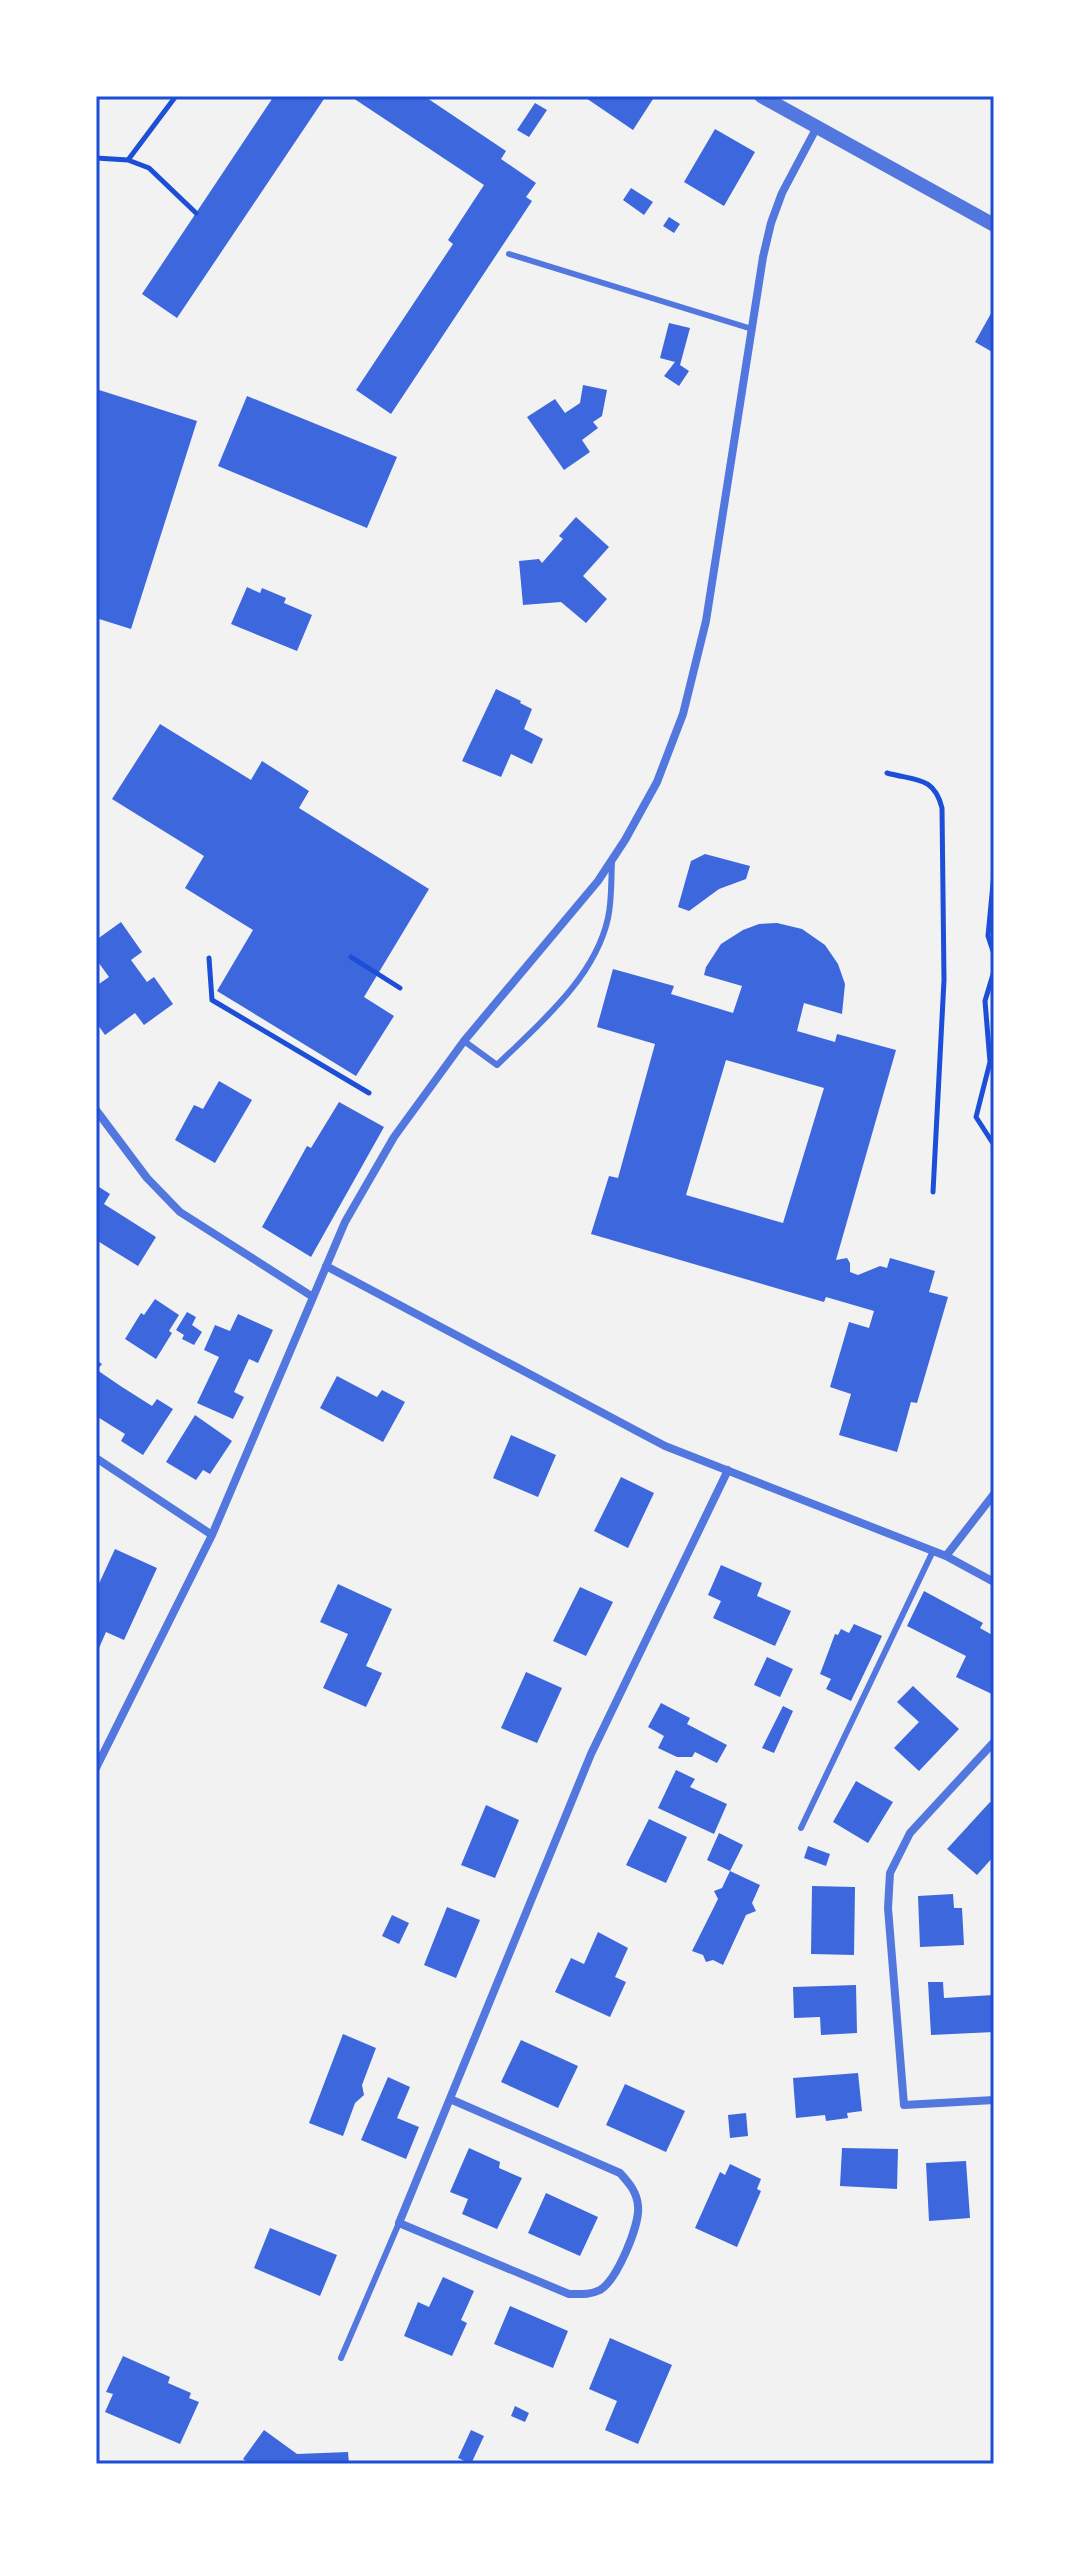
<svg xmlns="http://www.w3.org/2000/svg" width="1090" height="2560" viewBox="0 0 1090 2560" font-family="'Source Serif 4',serif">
<rect width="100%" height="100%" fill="#f2f2f2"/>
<path fill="#3d67dc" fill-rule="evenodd" d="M274,96H326L177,318L142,294Z
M350,96H424L506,151L501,159L536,183L526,197L532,201L391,414L356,390L453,244L448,240L484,185Z
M583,96H655L633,130Z
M535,103L547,110L529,137L517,130Z
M715,129L755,152L724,206L684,182Z
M631,188L653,202L644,215L623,200Z
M669,217L680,224L674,233L663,226Z
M994,308V353L975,342Z
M669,323L690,328L680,365L689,371L679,386L664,376L675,362L660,358Z
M583,385L607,390L602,416L593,422L598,428L582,440L590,452L564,470L527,417L555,399L565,413L580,403Z
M96,389L197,421L131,629L96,618Z
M247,396L397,457L367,528L218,466Z
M576,517L609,547L583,576L607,599L586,623L561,602L523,605L519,561L539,559L542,563L563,539L559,536Z
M247,587L260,593L262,588L286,598L284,603L312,615L297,651L231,624Z
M496,689L521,701L520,703L532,709L524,729L543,739L532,764L511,754L501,777L462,761Z
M160,724L251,780L262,761L309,791L299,808L429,889L364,997L394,1016L356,1076L217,991L253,930L185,888L204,856L112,799Z
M705,854L750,866L746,879L719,889L689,911L678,907L691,861Z
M121,922L142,952L131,960L147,982L154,977L173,1004L144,1025L135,1013L105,1035L96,1022V986L109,977L96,959V940Z
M777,923L802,929L825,945L838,964L845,984L842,1014L804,1003L797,1031L835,1042L837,1034L896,1050L836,1260L847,1258L850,1263V1272L858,1275L880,1266L887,1268L890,1258L935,1271L929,1292L948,1297L917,1403L911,1402L897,1452L839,1435L851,1394L830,1387L849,1322L869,1328L874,1311L826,1297L824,1302L591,1234L609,1176L618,1178L655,1044L597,1027L613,969L674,986L671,994L733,1013L742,986L704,975L706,967L721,944L743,930L759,924ZM726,1060L824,1088L783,1223L686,1195Z
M219,1081L252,1100L215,1163L175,1140L194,1105L203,1109Z
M339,1102L384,1127L311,1257L262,1227L307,1146L311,1148Z
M96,1185L110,1194L104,1204L156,1237L138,1266L96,1240Z
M155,1299L179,1315L169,1331L172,1333L156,1359L125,1339L141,1313L144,1315Z
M187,1312L196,1317L192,1325L202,1332L194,1345L182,1339L184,1335L176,1330Z
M238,1314L273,1330L258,1363L249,1359L234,1392L244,1397L233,1419L197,1403L219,1357L204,1350L215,1325L230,1331Z
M96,1360L102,1364L97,1370L122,1387L152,1406L157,1399L173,1409L143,1455L121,1441L125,1434L96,1416Z
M337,1376L377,1397L382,1390L405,1402L383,1442L320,1408Z
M195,1415L232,1441L210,1474L203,1470L196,1480L166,1462Z
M511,1435L556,1455L538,1497L493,1478Z
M621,1477L654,1493L628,1548L594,1531Z
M115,1549L157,1568L124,1640L106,1632L96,1655V1590Z
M721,1565L762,1583L757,1596L791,1611L775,1646L713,1618L721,1601L708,1595Z
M338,1584L392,1609L366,1666L382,1673L366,1707L323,1688L348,1634L320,1622Z
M580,1587L613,1602L586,1656L553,1641Z
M924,1591L983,1623L980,1628L994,1636V1695L956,1677L966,1656L907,1626Z
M854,1624L882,1636L851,1701L826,1689L831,1679L820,1674L835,1634L838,1635L841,1629L849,1633Z
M767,1657L793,1669L780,1697L754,1685Z
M526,1672L562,1688L537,1743L501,1728Z
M913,1686L959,1729L919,1771L894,1748L919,1722L897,1702Z
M661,1703L690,1718L687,1724L727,1745L717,1763L695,1752L692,1757H677L658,1748L664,1736L648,1727Z
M783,1706L793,1711L774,1753L762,1748Z
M676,1770L695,1779L690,1787L727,1804L714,1834L658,1808Z
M856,1781L893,1802L868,1843L833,1822Z
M990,1802L994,1806V1856L977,1875L947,1849Z
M486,1805L519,1820L495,1878L461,1865Z
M649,1819L687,1837L666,1883L626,1865Z
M719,1833L743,1845L730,1871L760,1885L752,1903L756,1911L746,1915L723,1965L713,1960L706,1962L703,1955L692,1951L718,1899L714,1891L722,1888L730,1871L707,1860Z
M808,1846L830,1854L826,1866L804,1858Z
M812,1886L855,1887L854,1955L811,1954Z
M953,1894L954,1908H962L964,1945L920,1947L918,1896Z
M447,1907L480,1920L456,1978L424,1965Z
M392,1915L409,1923L399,1944L382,1936Z
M598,1932L628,1948L615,1977L626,1982L610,2017L555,1992L571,1958L584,1964Z
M928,1982H943L944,1998L994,1995V2032L931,2035Z
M856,1985L857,2033L821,2035L820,2017L794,2018L793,1987Z
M343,2034L376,2048L362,2085L364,2095L355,2103L343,2136L309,2123Z
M521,2040L578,2066L558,2108L501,2082Z
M858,2073L862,2111L847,2113L848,2118L826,2121L825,2115L796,2118L793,2078Z
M388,2077L410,2087L397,2118L419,2127L406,2159L361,2140Z
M625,2084L685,2111L666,2152L606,2125Z
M746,2113L748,2136L730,2138L728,2115Z
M469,2148L500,2162L499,2168L522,2178L497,2229L462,2214L468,2199L450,2192Z
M842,2148L898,2149L897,2189L840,2186Z
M966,2161L970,2218L929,2221L926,2163Z
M730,2164L761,2179L757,2189L761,2191L737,2247L695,2228L720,2172L725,2175Z
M546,2193L598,2217L580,2256L528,2233Z
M270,2228L337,2255L320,2296L254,2268Z
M443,2277L474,2291L461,2320L467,2323L452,2356L404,2336L418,2302L429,2307Z
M510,2306L568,2331L553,2368L494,2344Z
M610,2338L672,2365L638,2444L605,2430L617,2401L589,2389Z
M123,2356L170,2377L168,2383L191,2393L189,2398L199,2402L180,2444L105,2412L113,2394L106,2392Z
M515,2406L529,2413L525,2422L511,2416Z
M264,2430L297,2454L348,2452L349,2464H250L243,2459Z
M471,2430L484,2436L471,2464L458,2458Z"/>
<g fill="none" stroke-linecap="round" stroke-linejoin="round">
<path stroke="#1d4ed8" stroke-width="5" d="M176,96L128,160L149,168L196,213
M96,158L128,160
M887,773C916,781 934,776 942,808L944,980L933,1192
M994,873L988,936L994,954
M351,957L400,988
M209,958L212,1000L369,1093
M994,971L985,1001L990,1062L976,1117L994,1145"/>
<path stroke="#5277de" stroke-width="6" d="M509,254L752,329
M464,1041L497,1065C539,1024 595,978 608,918C612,900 611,880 612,862
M801,1828L933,1551
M341,2358L399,2223"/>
<path stroke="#5277de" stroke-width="8" d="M96,1110L147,1178L180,1212L313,1297
M326,1266L665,1446L946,1556L994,1582
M96,1458L212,1535
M946,1556L994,1494
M994,1742L910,1833L890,1873L888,1908L904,2105L994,2100
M96,1768L212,1535L345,1222L394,1137L464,1041L598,881L625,840L657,782L683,714L706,621L763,257L771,223L782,193L817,127
M450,2099L620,2173C629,2183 637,2192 638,2206C640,2225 617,2280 600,2290C590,2295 580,2294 569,2294L399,2223L591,1754L728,1470"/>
<path stroke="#5277de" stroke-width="14" d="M761,96L994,225"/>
</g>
<rect width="1090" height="2560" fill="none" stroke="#ffffff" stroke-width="196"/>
<rect x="98" y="98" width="894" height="2364" fill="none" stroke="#1d4ed8" stroke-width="3"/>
</svg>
